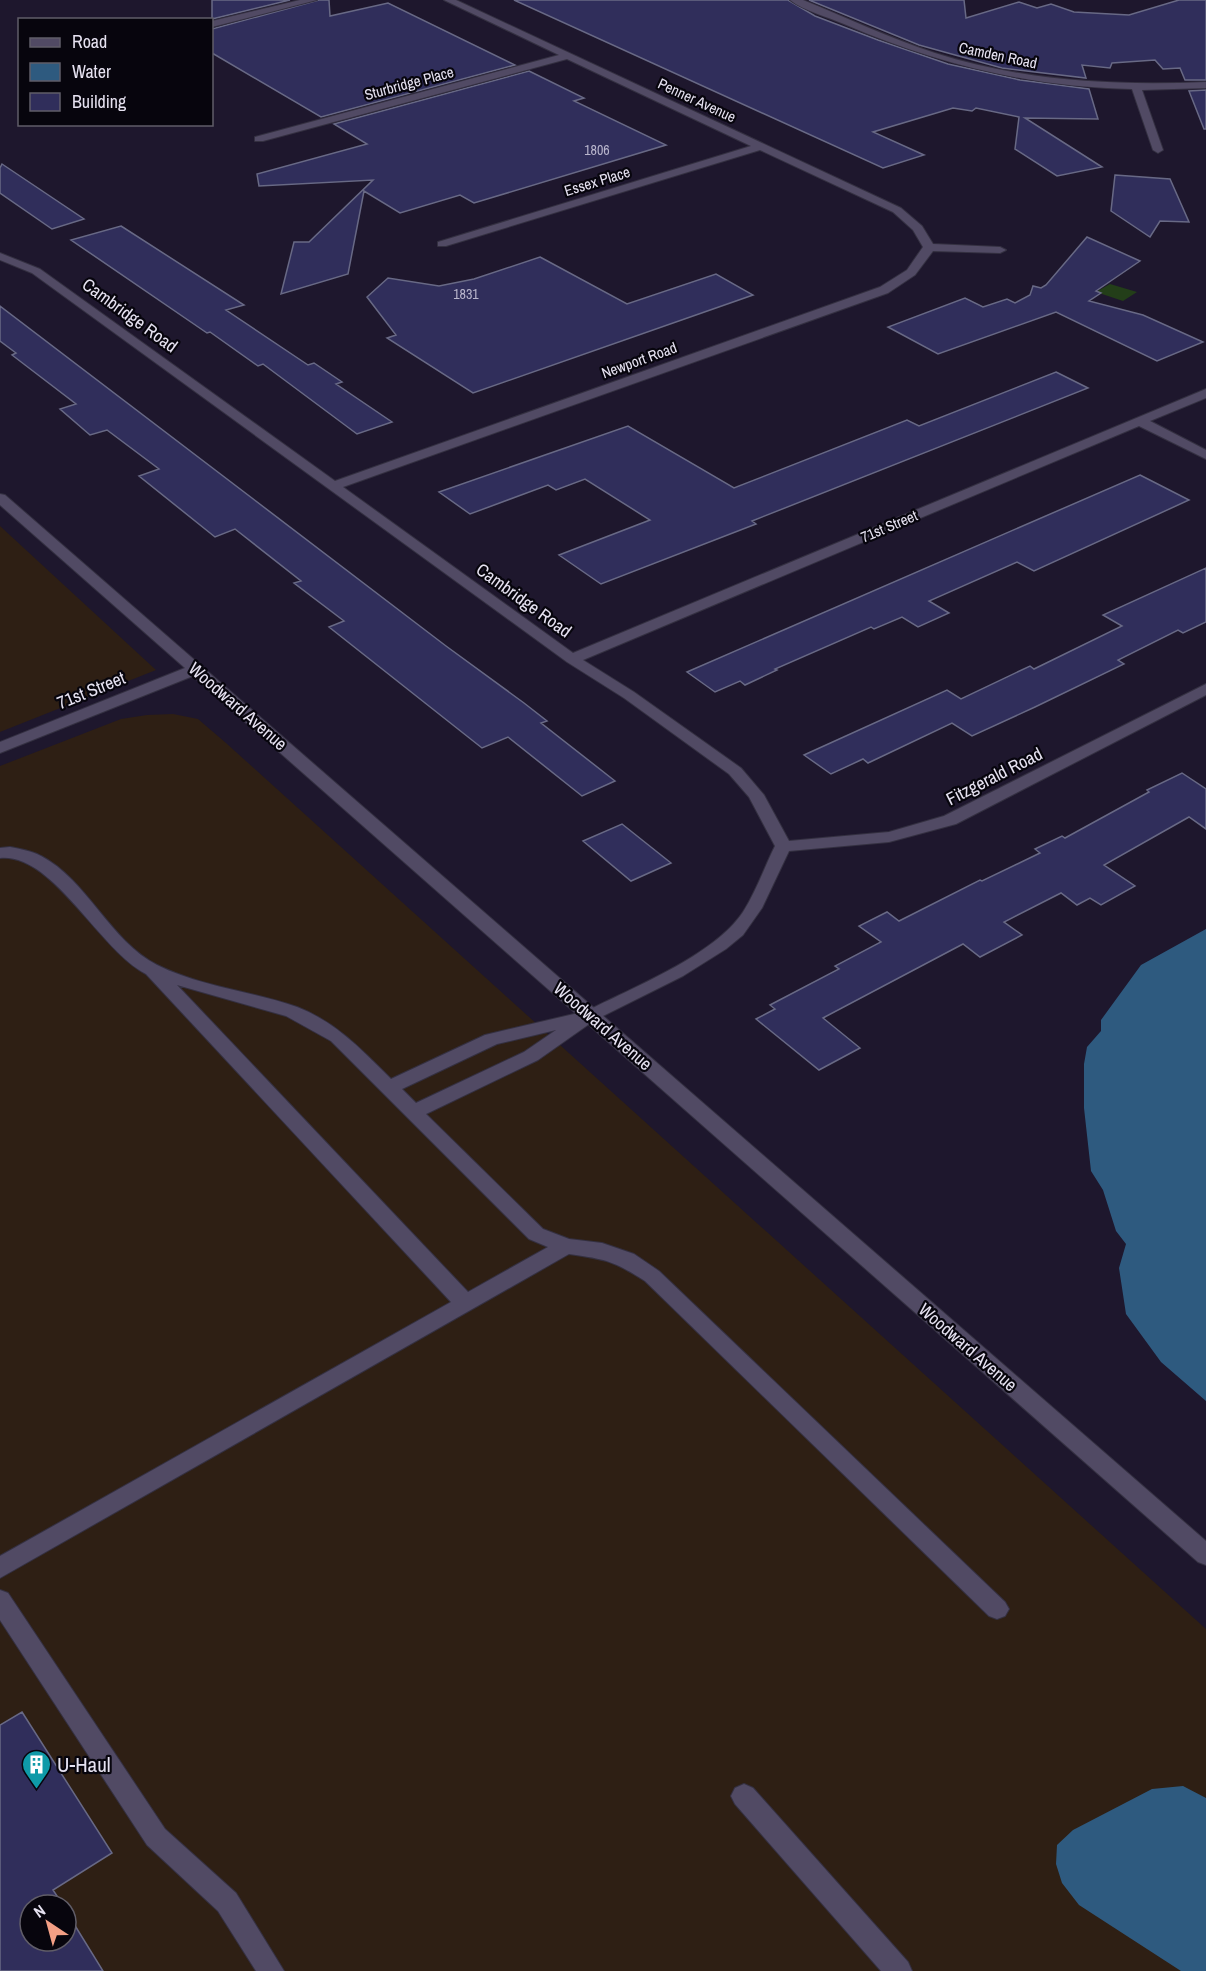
<svg xmlns="http://www.w3.org/2000/svg" width="1206" height="1971" viewBox="0 0 1206 1971" font-family="'Archivo Narrow',sans-serif">
<rect width="100%" height="100%" fill="#1e172d"/>
<path fill="#2e1f14" fill-rule="evenodd" d="M0,526L156,670L0,732Z
M173,714L198,719L226,743L1206,1629V1971H0V766L121,719L147,715ZM30,1905H66V1941H30Z"/>
<path fill="#233e19" d="M1110,284L1137,292L1123,301L1096,292Z"/>
<path fill="#2e5a7f" d="M1206,929V1401L1161,1362L1126,1314L1119,1268L1126,1244L1116,1231L1103,1190L1091,1171L1084,1108V1064L1087,1047L1101,1031V1020L1141,965Z
M1183,1786L1206,1798V1971H1181L1079,1905L1062,1883L1056,1864L1057,1845L1073,1830L1152,1789Z"/>
<path fill="#302e5b" stroke="#686985" stroke-width="1.5" d="M212,0H290L212,19Z
M319,0H329L330,16L388,3L515,65L321,117L212,53V29Z
M514,0H788L815,16L878,40L948,64L1020,80L1089,89L1098,119L1025,118L1102,167L1057,176L1015,149L1019,117L976,108L972,111L953,108L873,132L924,155L883,168Z
M809,0H964L966,18L1019,2L1037,8L1051,4L1074,12L1129,15L1179,0H1206V80H1185L1180,68L1163,69L1155,60L1112,63L1110,68L1082,65L1086,78L1002,68L919,45Z
M529,71L584,98L574,101L666,145L474,203L460,195L400,213L364,191L348,274L281,294L294,242H309L373,180L259,186L257,174L367,144L334,124Z
M1206,90V129H1204L1189,91Z
M2,164L84,219L52,229L0,193V168Z
M1115,175L1170,179L1189,222L1160,221L1150,237L1111,211Z
M121,226L244,305L226,310L308,365L314,363L342,382L336,384L392,422L357,434L263,364L258,366L210,332L207,333L71,240Z
M1087,237L1140,261L1096,291L1101,293L1089,301L1143,315L1203,342L1157,361L1056,312L938,354L888,327L965,298L983,307L1007,299L1015,303L1030,295L1033,286L1041,288L1046,285Z
M540,257L627,304L716,274L753,295L473,393L387,338L396,335L367,297L388,278L439,286L474,279Z
M0,306L446,646L524,703L547,721L541,723L615,781L582,796L508,737L482,748L329,627L344,621L294,583L301,581L235,529L215,537L139,476L159,469L107,430L90,435L60,409L76,404L12,355L16,353L0,341Z
M1056,372L1088,388L752,521L756,524L601,584L559,555L650,520L585,479L556,490L548,485L470,514L439,492L628,426L734,488L907,420L919,426Z
M1140,475L1189,500L1034,571L1017,562L929,601L949,613L918,627L902,617L874,629L871,627L775,669L777,670L745,685L740,681L715,692L687,672Z
M1206,568V622L1183,633L1178,630L1118,660L1124,664L1035,707L972,736L952,723L868,763L863,759L831,774L804,755L947,690L961,699L1030,666L1034,669L1122,626L1103,615Z
M1182,773L1206,789V829L1189,817L1104,865L1135,886L1101,905L1090,898L1077,905L1061,893L1004,922L1022,935L980,957L963,944L823,1018L860,1048L819,1070L756,1019L775,1009L770,1005L839,969L835,966L881,942L859,926L887,912L899,921L980,880L982,881L1040,853L1035,849L1062,836L1065,838L1149,792L1147,790Z
M622,824L671,863L631,881L583,841Z
M22,1712L112,1853L53,1890L63,1905H30V1941H66V1911L103,1971H0V1725Z"/>
<g fill="none" stroke-linecap="round" stroke-linejoin="round">
<defs>
<path id="lane" d="M10,847C20,849 32,851 41,856C87,880 110,941 157,965C201,987 252,991 297,1007C336,1022 363,1051 391,1079L485,1035L591,1010L597,1012L600,1016L597,1020L592,1022L538,1060L426,1114L543,1229L569,1239L602,1243L634,1254L659,1271L1005,1602L1009,1609L1005,1616L997,1619L989,1616L645,1281C614,1261 605,1259 569,1254L0,1578V1556L451,1302L146,974C99,950 53,853 0,858V848ZM177,985L286,1016L331,1041L529,1239L548,1247L468,1292ZM556,1030L524,1052L416,1103L402,1089L497,1044Z
M0,1590L8,1593L165,1829L236,1893L284,1971H256L218,1911L147,1845L0,1620Z
M744,1784L753,1788L908,1962L912,1971H881L735,1804L731,1796L735,1788Z"/>
<path id="street" d="M300,0H317L212,27V21Z
M444,0H456L901,208L922,226L933,244L1000,247L1006,250L1000,253L933,251L915,275L888,293L343,487L573,653L1206,389V398L1150,421L1206,450V459L1139,426L583,660L634,692L741,768L764,795L789,841L889,832L944,816L1206,684V695L956,824L889,842L789,851L762,908L743,935L726,949L683,976L591,1022L585,1020L582,1016L585,1012C631,988 714,956 743,912C756,892 764,868 775,846L749,797L729,774L624,698L567,662L32,273L0,260V253L40,269L335,481L880,287L907,270L923,247L913,230L893,212L760,150L446,246H438V242L751,146L567,59L263,141H255V137L559,55Z
M790,0H803C847,18 890,38 935,53C1023,81 1114,86 1206,82V88L1142,90L1163,150L1158,153L1153,150L1132,89C1030,87 937,64 844,24C828,17 804,11 790,0Z"/>
<path id="secondary" d="M0,494L5,495L1206,1541V1565L1198,1562L193,676L0,753V742L185,668L0,505Z"/>
</defs>
<use href="#lane" stroke="#343041" stroke-width="2"/>
<use href="#street" stroke="#343041" stroke-width="2"/>
<use href="#secondary" stroke="#343041" stroke-width="2"/>
<use href="#lane" fill="#514a64" fill-rule="evenodd"/>
<use href="#street" fill="#514a64" fill-rule="evenodd"/>
<use href="#secondary" fill="#514a64" fill-rule="evenodd"/>
</g>
<defs>
<symbol id="building-pin" viewBox="-11 -11 22 30"><path d="M0 17L-7.5 6A9.5 9.5 0 1 1 7.5 6Z" fill="#0f9aa8" stroke="#07050d"/><path d="M-4-6H4V6H1V3H-1V6H-4ZM-2.5-4.3h1.7v1.8h-1.7ZM.8-4.3h1.7v1.8H.8ZM-2.5-1h1.7V.8h-1.7ZM.8-1h1.7V.8H.8Z" fill="#fff"/></symbol>
</defs>
<g fill-rule="evenodd">
<use href="#building-pin" x="20" y="1748" width="33" height="45"/>
</g>
<g text-anchor="middle" dominant-baseline="central" stroke-width="4.5" stroke-linejoin="round" paint-order="stroke">
<g font-size="14" fill="#b8b5cc">
<text x="597" y="150">1806</text>
<text x="466" y="294">1831</text>
</g>
<g font-size="15" fill="#e6e2f1" stroke="#07050d">
<text transform="translate(998 55) rotate(12)">Camden Road</text>
<text transform="translate(409 83) rotate(-15)">Sturbridge Place</text>
<text transform="translate(697 100) rotate(25)">Penner Avenue</text>
<text transform="translate(597 181) rotate(-17)">Essex Place</text>
<text transform="translate(639 360) rotate(-20)">Newport Road</text>
<text transform="translate(889 526) rotate(-23)">71st Street</text>
</g>
<g font-size="18" fill="#e6e2f1" stroke="#07050d">
<text transform="translate(130 315) rotate(36)">Cambridge Road</text>
<text transform="translate(524 600) rotate(36)">Cambridge Road</text>
<text transform="translate(91 690) rotate(-22)">71st Street</text>
<text transform="translate(238 706) rotate(41)">Woodward Avenue</text>
<text transform="translate(994 776) rotate(-27)">Fitzgerald Road</text>
<text transform="translate(603 1026) rotate(41)">Woodward Avenue</text>
<text transform="translate(968 1347) rotate(41)">Woodward Avenue</text>
</g>
<g font-size="21" fill="#e6e2f1" stroke="#07050d" text-anchor="start">
<text x="57" y="1764">U-Haul</text>
</g>
</g>
<rect x="18" y="18" width="195" height="108" fill="#07050d" stroke="#605d68" stroke-width="1.5"/>
<rect x="30" y="38" width="30" height="9" fill="#514a64" stroke="#605d68" stroke-width="1.5"/>
<text x="72" y="48" font-size="18" fill="#e6e2f1">Road</text>
<rect x="30" y="63" width="30" height="18" fill="#2e5a7f" stroke="#605d68" stroke-width="1.5"/>
<text x="72" y="78" font-size="18" fill="#e6e2f1">Water</text>
<rect x="30" y="93" width="30" height="18" fill="#302e5b" stroke="#605d68" stroke-width="1.5"/>
<text x="72" y="108" font-size="18" fill="#e6e2f1">Building</text>
<g transform="translate(48 1923) rotate(324)"><circle r="28" fill="#07050d" stroke="#605d68" stroke-width="1.5"/>
<path d="M0-4.5L10 22L0 15L-10 22Z" fill="#f39f85"/>
<text y="-9" font-size="16" font-weight="bold" text-anchor="middle" fill="#e6e2f1">N</text>
</g>
</svg>
